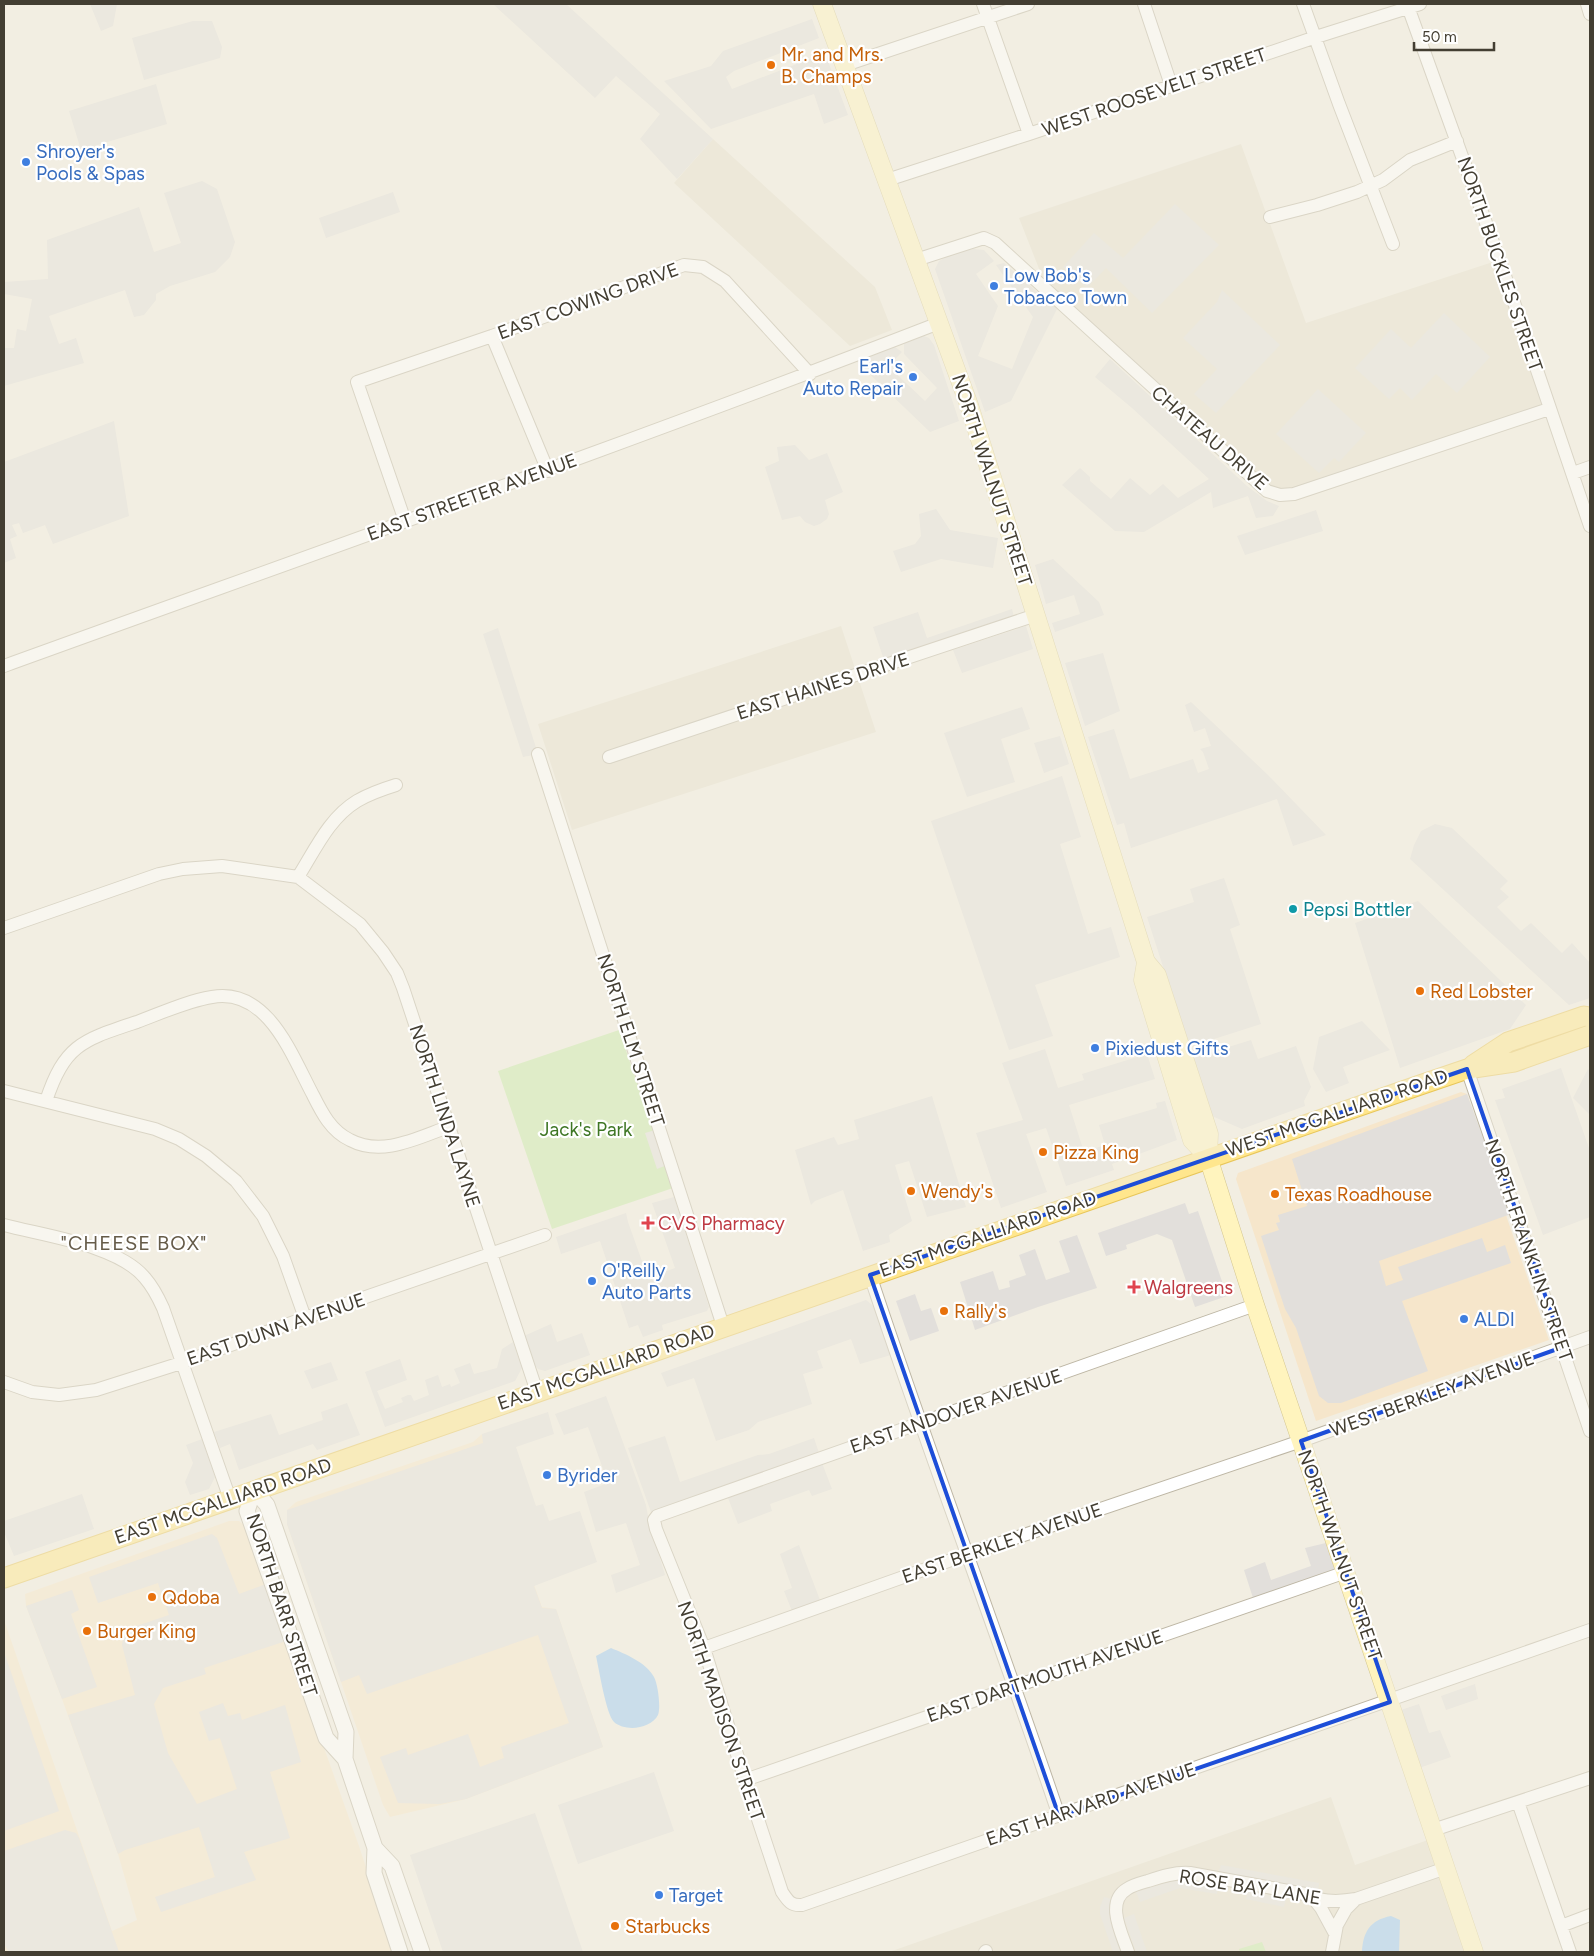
<svg xmlns="http://www.w3.org/2000/svg" width="1594" height="1956" viewBox="0 0 1594 1956" font-family="Figtree,sans-serif">
<rect width="100%" height="100%" fill="#f2eee2"/>
<path fill="#e6e0cf" d="M713,139L875,287L892,330L850,346L674,183Z
M1241,144L1306,323L1499,260L1549,409L1280,495L1047,289L1019,218Z
M841,626L876,732L572,830L538,724Z
M1331,1797L1355,1865L1428,1840L1466,1952H892V1951Z"/>
<path fill="#f6e6cb" d="M1461,1092L1467,1094L1508,1221L1549,1340L1316,1421L1236,1179L1238,1173Z
M482,1434L484,1443L542,1607L556,1609L603,1747L466,1799L390,1817L383,1805L287,1524V1510L296,1502L473,1442Z
M229,1521H239L245,1526L359,1846L394,1952H4V1620L112,1931L137,1920L118,1854L62,1699L26,1606L25,1594Z"/>
<path fill="#c7e9a8" d="M619,1030L673,1188L552,1229L498,1071Z
M1262,1942L1266,1952H1240L1239,1949Z"/>
<path fill="#e2dfdb" d="M90,4H117L113,26L101,31Z
M493,4H566L713,139L677,179L640,139L660,114L616,76L595,98Z
M812,19L819,38L734,71L726,77L732,89L825,53L848,115L824,124L814,94L711,129L664,81L711,66L723,51Z
M193,21H212L222,47L220,58L144,80L132,38Z
M156,84L167,124L81,150L69,111Z
M202,181L217,189L235,242L230,257L215,272L170,286L156,294V300L144,315L134,317L125,290L49,316L59,344L76,338L84,363L4,386V348H14L17,329L26,331L32,299L4,294V282L48,279L47,240L139,207L154,252L181,243L164,193Z
M393,192L400,212L326,238L319,218Z
M1175,204L1219,245L1152,313L1106,268L1087,288L1063,267L1094,233L1123,258Z
M974,249L984,250L994,261L976,274L998,306L978,356L1012,369L1033,317L996,265L1004,263L1057,309L1011,401L985,412L935,269L939,261L954,253Z
M1222,290L1280,345L1216,413L1194,394L1217,369L1183,338L1217,302Z
M1444,313L1490,357L1457,393L1436,374L1412,400L1400,388L1389,399L1355,368L1391,329L1411,348Z
M924,336L929,338L934,345L959,421L930,432L857,362L895,347L902,352L888,366L925,401L937,388L904,354V343Z
M1110,359L1247,486L1267,501L1279,506L1273,516L1256,518L1248,496L1213,508L1211,492L1144,532L1115,531L1062,485L1080,468L1090,477V481L1111,499L1130,478L1150,495L1163,484L1178,498L1209,479L1132,408L1095,377Z
M1318,389L1366,433L1339,462L1334,458L1319,473L1276,434Z
M114,421L129,516L53,544L45,525L23,533L19,523L12,525L17,536L10,539L16,558L4,563V462Z
M795,445L809,460L827,453L843,492L825,500L829,514L827,519L820,524L814,526L805,522L800,516L782,520L765,467L779,461L777,447Z
M936,509L950,530L998,538L993,568L941,559L901,572L893,551L915,544L921,536L919,514Z
M1316,510L1323,531L1245,555L1237,536Z
M1053,559L1099,602L1104,615L1055,632L1052,623L1080,614L1074,595L1046,604L1035,565Z
M1012,609L1014,617L884,660L873,627L918,612L927,638Z
M1026,626L1033,649L962,673L953,650Z
M498,628L538,754L523,757L483,634Z
M1103,653L1120,711L1085,726L1065,663Z
M1191,702L1268,775L1326,835L1293,846L1277,799L1131,848L1124,823L1117,825L1088,737L1114,729L1130,779L1193,759L1198,773L1209,769L1203,752L1200,749L1211,746L1205,728L1194,732L1185,705Z
M1022,707L1030,729L1001,739L1015,782L967,797L944,733Z
M1060,736L1069,764L1044,773L1034,743Z
M1062,776L1081,837L1060,844L1088,934L1111,927L1120,957L1035,985L1053,1036L1009,1050L931,821Z
M1435,824L1452,828L1508,881L1500,889L1509,897L1497,907L1521,931L1531,923L1562,953L1572,943L1590,963V998L1569,1005L1410,859L1414,845L1421,831Z
M1224,878L1240,925L1230,929L1261,1024L1189,1047L1147,917L1194,902L1190,889Z
M1418,901L1526,1005L1510,1029L1400,1068L1355,923Z
M1362,1021L1390,1050L1343,1067L1349,1083L1326,1092L1313,1069L1319,1037Z
M1251,1040L1258,1059L1296,1046L1311,1087L1304,1101L1305,1106L1242,1129L1212,1116L1193,1058Z
M1045,1049L1058,1088L1084,1080L1082,1074L1147,1054L1155,1079L1069,1105L1084,1152L1105,1145L1099,1125L1157,1108L1156,1103L1165,1101L1177,1140L1112,1164L1114,1170L1066,1186L1046,1128L1026,1134L1047,1192L1001,1208L976,1133L1023,1120L1002,1063Z
M1561,1068L1590,1151V1217L1543,1235L1495,1100L1505,1098L1502,1089Z
M1588,1069L1590,1072V1115L1573,1098Z
M1467,1094L1511,1214L1379,1261L1386,1286L1403,1280L1398,1267L1482,1238L1487,1252L1505,1245L1511,1263L1402,1301L1428,1371L1341,1403H1328L1319,1396L1296,1328L1285,1309L1261,1236L1279,1230L1276,1223L1280,1222L1278,1215L1307,1206L1292,1159Z
M932,1096L966,1207L927,1217L909,1161L895,1165L912,1221L889,1235L890,1242L863,1251L843,1190L815,1201L811,1205L795,1150L834,1137L838,1145L859,1139L854,1120Z
M655,1130L667,1165L657,1169L645,1133Z
M674,1197L709,1307L707,1311L662,1325L663,1330L643,1337L638,1325L629,1328L600,1241L561,1254L556,1237L626,1213L628,1222L648,1278L675,1268L652,1203Z
M1185,1203L1189,1214L1198,1211L1227,1296L1195,1307L1172,1240L1157,1234L1126,1245L1127,1249L1106,1256L1098,1233Z
M1077,1235L1097,1288L1038,1307L975,1330L960,1282L993,1271L999,1290L1010,1287L1009,1281L1026,1275L1019,1255L1035,1249L1046,1280L1070,1272L1059,1241Z
M915,1294L921,1311L931,1308L939,1331L910,1341L896,1301Z
M866,1300L876,1308L891,1355L860,1364L851,1339L817,1351L823,1368L803,1374L812,1404L758,1422L749,1430L716,1441L694,1378L667,1387L661,1373Z
M551,1324L557,1342L582,1333L590,1355L545,1371L538,1369L533,1363L524,1336Z
M513,1342L522,1368L515,1381L385,1427L365,1372L400,1359L407,1380L377,1391L385,1409L403,1402L401,1398L408,1395H411L414,1401L429,1395L425,1380L438,1375L442,1387L450,1384L451,1387L460,1383L454,1369L470,1363L474,1374L497,1368L502,1349Z
M331,1362L338,1380L312,1389L304,1371Z
M606,1396L646,1505L649,1522L665,1575L616,1593L611,1575L640,1565L626,1523L596,1532L584,1492L608,1483L588,1427L564,1435L555,1414Z
M347,1403L360,1435L317,1450L313,1444L239,1470L230,1444L220,1448L214,1432L271,1414L279,1435L323,1420L321,1412Z
M548,1412L554,1434L516,1447L536,1506L543,1504L549,1521L580,1511L597,1562L534,1586L542,1608L556,1609L603,1747L466,1799L440,1804L398,1803L380,1757L406,1748L408,1755L468,1734L480,1767L504,1758L501,1747L569,1723L538,1635L367,1694L359,1675L341,1682L287,1524V1510L483,1443L482,1434Z
M665,1436L680,1482L758,1455L769,1454L814,1438L819,1453L651,1512L628,1448Z
M202,1439L215,1477L209,1489L190,1495L185,1482L193,1463L186,1445Z
M822,1463L832,1489L812,1496L809,1490L770,1504L772,1511L738,1524L728,1498Z
M82,1494L94,1529L14,1556L4,1532V1521Z
M212,1534L217,1538L239,1594L266,1584L286,1641L204,1668L206,1674L163,1688L154,1704L168,1753L197,1804L237,1789L220,1738L209,1741L199,1712L223,1703L228,1716L240,1713L242,1720L285,1705L301,1762L270,1772L290,1838L244,1852L256,1880L161,1912L155,1897L215,1877L199,1827L125,1850L118,1854L68,1715L135,1695L122,1645L125,1630L169,1615L158,1583L98,1603L89,1577Z
M1330,1542L1339,1568L1253,1598L1244,1570L1265,1562L1271,1580L1311,1566L1305,1548Z
M799,1545L820,1600L792,1611L784,1591L792,1588L780,1554Z
M72,1590L79,1610L71,1614L97,1687L62,1699L26,1606Z
M4,1652L59,1811L4,1831Z
M1475,1684L1478,1699L1446,1710L1441,1696Z
M1419,1704L1429,1733L1440,1730L1451,1757L1419,1768L1401,1710Z
M654,1772L674,1831L578,1864L558,1805Z
M535,1813L583,1952H443L410,1855Z
M65,1830L76,1833L79,1838L119,1952H9L4,1944V1851Z
M1221,1865L1319,1883L1318,1892L1218,1873Z
M1171,1881H1194L1218,1885L1217,1894L1180,1888L1140,1902L1136,1892Z
M1248,1891L1286,1899L1284,1907L1246,1899Z
M1104,1897L1112,1899L1123,1952H1113L1100,1914V1907Z
M1134,1914L1147,1952H1136L1124,1918Z"/>
<path fill="#9ac8f3" d="M611,1648C625,1654 646,1662 654,1677C658,1684 661,1708 658,1715C651,1729 625,1732 614,1722C606,1714 599,1669 596,1656Z
M1391,1916L1400,1920L1399,1952H1362C1363,1932 1370,1920 1391,1916Z"/>
<g fill="none" stroke-linecap="round" stroke-linejoin="round">
<defs>
<path id="minor" d="M983,4L1029,134
M1144,4L1171,85
M1303,4L1339,104L1393,244
M1407,4L1503,270L1590,526
M1587,4L1590,14
M845,65L1028,4
M887,180L1029,134L1316,37L1420,4
M1270,217L1317,205L1357,192L1383,180L1410,160L1457,141
M916,260L984,238L995,243L1267,491L1280,495L1294,494L1549,409
M492,336L548,471
M1573,473L1590,467
M405,521L357,382L492,336L684,265L703,267L725,281L810,374
M4,666C316,553 629,443 939,323
M538,754L723,1326
M609,757L1036,615
M298,877C315,850 329,818 357,801C369,794 383,789 396,785
M4,928L159,874L183,869L222,866L298,877L360,924L383,952L397,973L403,988L537,1392
M1467,1069L1590,1431
M4,1091L155,1129L179,1139L206,1156L236,1181L263,1216L283,1256L305,1318
M46,1101C65,1044 83,1040 137,1022C161,1013 187,1001 212,997C268,987 292,1056 313,1095C322,1113 331,1131 350,1140C382,1157 417,1138 448,1127
M4,1225C45,1236 118,1245 145,1278C153,1287 158,1297 163,1308L230,1499
M870,1275C930,1457 998,1635 1059,1816
M1255,1305L657,1516L654,1520L656,1529L704,1648L745,1780L782,1892C788,1901 791,1906 802,1905L1590,1630
M4,1382L32,1392L59,1395L96,1390L181,1363L305,1318L545,1235
M704,1648L968,1554L1301,1441L1590,1337
M745,1780L1346,1572
M1518,1802L1570,1952
M1433,1830L1590,1778
M1313,1898L1321,1908L1334,1932
M1561,1926L1590,1915
M985,1952L986,1951
M1128,1952C1122,1934 1105,1902 1127,1889C1133,1885 1141,1883 1148,1881C1162,1876 1175,1872 1190,1873L1305,1894C1320,1902 1339,1902 1356,1899
M1332,1952L1337,1925L1346,1909L1356,1899L1446,1868"/>
<path id="tertiary" d="M254,1490L267,1505L346,1732L345,1759L375,1848L374,1873L400,1952
M254,1490L247,1511L326,1738L345,1759
M375,1848L392,1866L422,1952"/>
<path id="secondary" d="M822,4L969,405L1146,962L1157,975L1209,1134L1208,1157L1255,1305L1474,1952
M1146,962L1143,980L1192,1140L1208,1157"/>
<path id="primary" d="M1473,1065L1508,1042L1584,1016L1590,1017
M4,1578L1420,1085L1467,1069L1514,1062L1590,1035"/>
</defs>
<use href="#minor" stroke="#bdb6a4" stroke-width="14"/>
<use href="#tertiary" stroke="#bdb6a4" stroke-width="17"/>
<use href="#secondary" stroke="#d4c68f" stroke-width="19"/>
<use href="#primary" stroke="#e8c659" stroke-width="21"/>
<use href="#minor" stroke="#fff" stroke-width="12"/>
<use href="#tertiary" stroke="#fff" stroke-width="15"/>
<use href="#secondary" stroke="#fff4be" stroke-width="18"/>
<use href="#primary" stroke="#ffe68d" stroke-width="19"/>
</g>
<path d="M0 0H1594V1956H0ZM1467,1069L1563,1347L1301,1441L1390,1702L1059,1816L870,1275Z" fill="#f2eee2" fill-opacity=".55" fill-rule="evenodd"/>
<path fill="none" stroke="#1d4ed8" stroke-width="4" stroke-linejoin="round" d="M1467,1069L1563,1347L1301,1441L1390,1702L1059,1816L870,1275Z"/>
<g fill="#e8710a" stroke="#fff" stroke-width="2">
<circle cx="771" cy="65" r="5"/>
<circle cx="1420" cy="991" r="5"/>
<circle cx="1043" cy="1152" r="5"/>
<circle cx="911" cy="1191" r="5"/>
<circle cx="1275" cy="1194" r="5"/>
<circle cx="944" cy="1311" r="5"/>
<circle cx="152" cy="1597" r="5"/>
<circle cx="87" cy="1631" r="5"/>
<circle cx="615" cy="1926" r="5"/>
</g>
<g fill="#3f7fe0" stroke="#fff" stroke-width="2">
<circle cx="26" cy="162" r="5"/>
<circle cx="994" cy="286" r="5"/>
<circle cx="913" cy="377" r="5"/>
<circle cx="1095" cy="1048" r="5"/>
<circle cx="592" cy="1281" r="5"/>
<circle cx="1464" cy="1319" r="5"/>
<circle cx="547" cy="1475" r="5"/>
<circle cx="659" cy="1895" r="5"/>
</g>
<circle fill="#0f9aa8" stroke="#fff" stroke-width="2" cx="1293" cy="909" r="5"/>
<g fill="#e0444e" stroke="#fff" stroke-width="2">
<path d="M645.5 1215.5h5v5h5v5h-5v5h-5v-5h-5v-5h5z"/>
<path d="M1131.5 1279.5h5v5h5v5h-5v5h-5v-5h-5v-5h5z"/>
</g>
<g text-anchor="middle" dominant-baseline="central" stroke-width="4.5" stroke-linejoin="round" paint-order="stroke">
<g font-size="19" fill="#c56008" stroke="#fff" text-anchor="start">
<text x="781" y="54">Mr. and Mrs.<tspan x="781" dy="22">B. Champs</tspan></text>
<text x="1430" y="991">Red Lobster</text>
<text x="1053" y="1152">Pizza King</text>
<text x="921" y="1191">Wendy's</text>
<text x="1285" y="1194">Texas Roadhouse</text>
<text x="954" y="1311">Rally's</text>
<text x="162" y="1597">Qdoba</text>
<text x="97" y="1631">Burger King</text>
<text x="625" y="1926">Starbucks</text>
</g>
<g font-size="19" fill="#433e32" stroke="#fff">
<text transform="translate(1154 92) rotate(-19)">WEST ROOSEVELT STREET</text>
<text transform="translate(1500 264) rotate(71)">NORTH BUCKLES STREET</text>
<text transform="translate(588 301) rotate(-20)">EAST COWING DRIVE</text>
<text transform="translate(1210 438) rotate(41)">CHATEAU DRIVE</text>
<text transform="translate(992 480) rotate(72)">NORTH WALNUT STREET</text>
<text transform="translate(472 497) rotate(-20)">EAST STREETER AVENUE</text>
<text transform="translate(823 686) rotate(-18)">EAST HAINES DRIVE</text>
<text transform="translate(631 1040) rotate(72)">NORTH ELM STREET</text>
<text transform="translate(1337 1113) rotate(-19)">WEST MCGALLIARD ROAD</text>
<text transform="translate(445 1116) rotate(72)">NORTH LINDA LAYNE</text>
<text transform="translate(988 1234) rotate(-19)">EAST MCGALLIARD ROAD</text>
<text transform="translate(1529 1250) rotate(71)">NORTH FRANKLIN STREET</text>
<text transform="translate(276 1329) rotate(-19)">EAST DUNN AVENUE</text>
<text transform="translate(606 1367) rotate(-19)">EAST MCGALLIARD ROAD</text>
<text transform="translate(1432 1394) rotate(-20)">WEST BERKLEY AVENUE</text>
<text transform="translate(956 1411) rotate(-19)">EAST ANDOVER AVENUE</text>
<text transform="translate(223 1501) rotate(-19)">EAST MCGALLIARD ROAD</text>
<text transform="translate(1002 1543) rotate(-19)">EAST BERKLEY AVENUE</text>
<text transform="translate(1340 1555) rotate(71)">NORTH WALNUT STREET</text>
<text transform="translate(282 1605) rotate(72)">NORTH BARR STREET</text>
<text transform="translate(1045 1676) rotate(-19)">EAST DARTMOUTH AVENUE</text>
<text transform="translate(721 1711) rotate(71)">NORTH MADISON STREET</text>
<text transform="translate(1091 1804) rotate(-19)">EAST HARVARD AVENUE</text>
<text transform="translate(1250 1887) rotate(9)">ROSE BAY LANE</text>
</g>
<g font-size="19" fill="#366cbe" stroke="#fff" text-anchor="start">
<text x="36" y="151">Shroyer's<tspan x="36" dy="22">Pools &amp; Spas</tspan></text>
<text x="1004" y="275">Low Bob's<tspan x="1004" dy="22">Tobacco Town</tspan></text>
<text x="903" y="366" text-anchor="end">Earl's<tspan x="903" dy="22">Auto Repair</tspan></text>
<text x="1105" y="1048">Pixiedust Gifts</text>
<text x="602" y="1270">O'Reilly<tspan x="602" dy="22">Auto Parts</tspan></text>
<text x="1474" y="1319">ALDI</text>
<text x="557" y="1475">Byrider</text>
<text x="669" y="1895">Target</text>
</g>
<g font-size="19" fill="#0d838f" stroke="#fff" text-anchor="start">
<text x="1303" y="909">Pepsi Bottler</text>
</g>
<g font-size="19" fill="#3e7624" stroke="#fff">
<text x="586" y="1129">Jack's Park</text>
</g>
<g font-size="19" fill="#be3a42" stroke="#fff" text-anchor="start">
<text x="658" y="1223">CVS Pharmacy</text>
<text x="1144" y="1287">Walgreens</text>
</g>
<g font-size="20" letter-spacing="1" fill="#665c49" stroke="#fff">
<text x="134" y="1243">"CHEESE BOX"</text>
</g>
</g>
<rect width="1594" height="1956" fill="none" stroke="#433e32" stroke-width="10"/>
<path d="M1414 42v8h80v-8" fill="none" stroke="#433e32" stroke-width="2.5"/>
<text x="1422" y="42" font-size="15" fill="#433e32" stroke="#ffffff" stroke-width="4" paint-order="stroke">50 m</text>
</svg>
